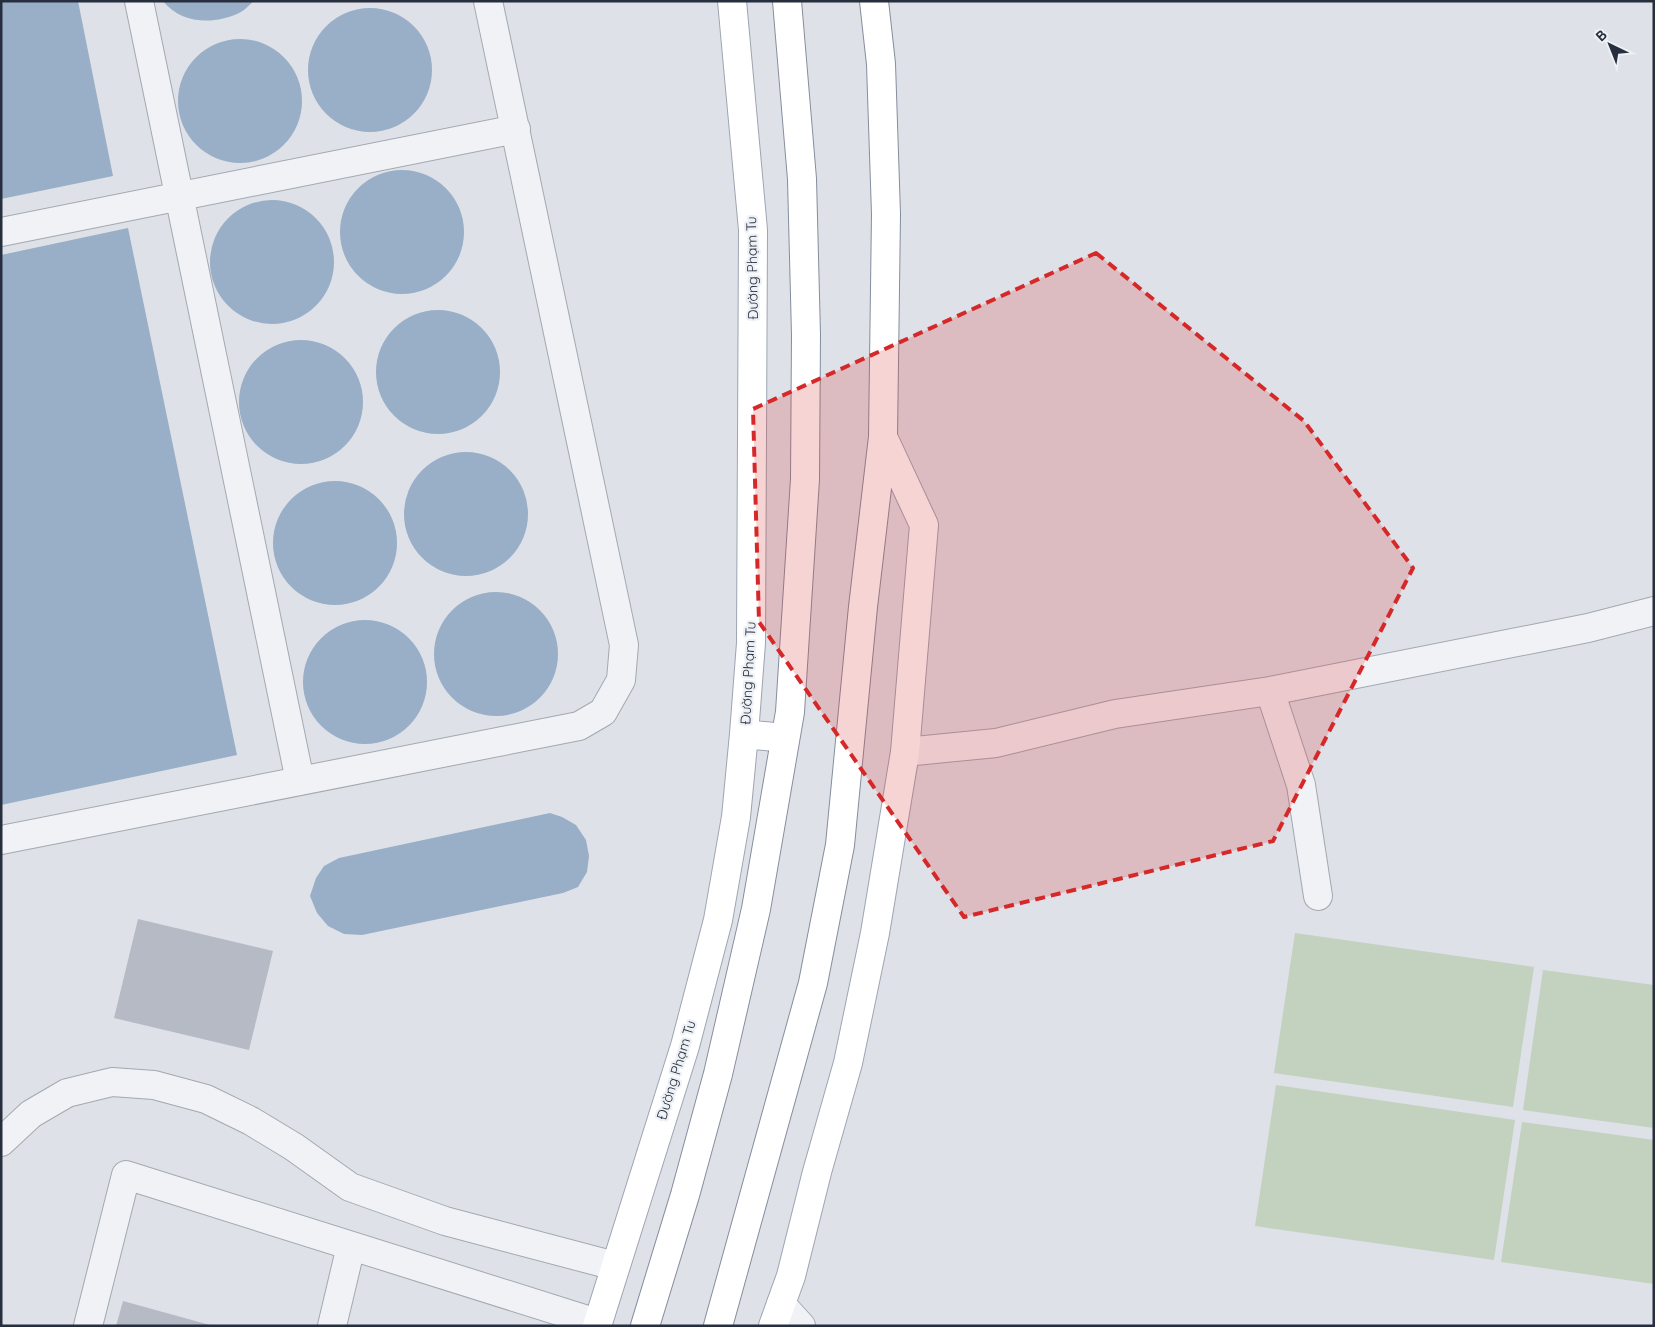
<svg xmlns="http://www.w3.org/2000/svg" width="1655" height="1327" viewBox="0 0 1655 1327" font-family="Quicksand,sans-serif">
<rect width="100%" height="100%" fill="#dee1e7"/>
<path fill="#c3d1bf" d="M1295,933L1534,967L1513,1107L1274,1073Z
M1543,970L1654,985V1128L1523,1110Z
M1276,1085L1515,1120L1494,1260L1255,1226Z
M1522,1122L1654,1140V1284L1501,1262Z"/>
<path fill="#99aec7" d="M1,1H78L113,176L1,199Z
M163,1H254C249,5 244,11 239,13C214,25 181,24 163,1Z
M308 70a62 62 0 1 1 124 0a62 62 0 1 1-124 0Z
M178 101a62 62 0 1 1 124 0a62 62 0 1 1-124 0Z
M340 232a62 62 0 1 1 124 0a62 62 0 1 1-124 0Z
M210 262a62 62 0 1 1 124 0a62 62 0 1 1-124 0Z
M128,228L237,755L1,805V255Z
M376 372a62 62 0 1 1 124 0a62 62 0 1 1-124 0Z
M239 402a62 62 0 1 1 124 0a62 62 0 1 1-124 0Z
M404 514a62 62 0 1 1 124 0a62 62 0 1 1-124 0Z
M273 543a62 62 0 1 1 124 0a62 62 0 1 1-124 0Z
M434 654a62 62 0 1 1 124 0a62 62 0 1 1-124 0Z
M303 682a62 62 0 1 1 124 0a62 62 0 1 1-124 0Z
M550,813L562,817L576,825L586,840L589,856L587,872L578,887L563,893L362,935L344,934L328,926L317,913L310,896L316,878L324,866L339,858Z"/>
<path fill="#b5bac4" d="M138,919L273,951L249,1050L114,1018Z
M123,1301L210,1325V1326H116Z"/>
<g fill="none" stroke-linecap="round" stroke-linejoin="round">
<defs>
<path id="minor" d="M139,1L300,781
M1,232L516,129
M1270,691L1301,785L1318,896
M905,752L996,743L1115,714L1270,691L1588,628L1654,611
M1,840L579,726L603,712L621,680L624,645L488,1
M1,1142L31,1114L67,1093L112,1082L154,1085L206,1099L251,1121L294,1147L350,1187L445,1221L615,1266
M781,1304L801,1326
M88,1326L126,1175L597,1323
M332,1326L351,1246"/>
<path id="major" d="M744,734L785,738
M597,1326L685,1046L718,920L736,817L744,734L751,643L753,230L732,1
M773,1326L791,1276L817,1172L848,1063L875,933L905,752L924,525L883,437"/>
<path id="highway" d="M645,1326L685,1195L718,1074L756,909L790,712L805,479L806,335L802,179L787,1
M718,1326L813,983L840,845L863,607L883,437L886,214L881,64L874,1"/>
</defs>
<use href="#minor" stroke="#a3a8b1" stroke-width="30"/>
<use href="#major" stroke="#9da5b3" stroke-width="30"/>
<use href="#highway" stroke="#858e9e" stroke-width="30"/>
<use href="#minor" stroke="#f0f2f6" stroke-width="28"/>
<use href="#major" stroke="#fff" stroke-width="28"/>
<use href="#highway" stroke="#fff" stroke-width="28"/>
</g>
<path fill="#d62828" fill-opacity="0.2" stroke="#d62828" stroke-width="4" stroke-dasharray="10 6" stroke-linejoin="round" d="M1096,253L1304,421L1413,568L1273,841L964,917L759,622L753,409Z"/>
<g text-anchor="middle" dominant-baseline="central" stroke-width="4.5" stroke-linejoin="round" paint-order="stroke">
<g font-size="14" fill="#272f3e" stroke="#edf0f5">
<text transform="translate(752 268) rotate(-91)">Đường Phạm Tu</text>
<text transform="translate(748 673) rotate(-87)">Đường Phạm Tu</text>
<text transform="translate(676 1070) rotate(-73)">Đường Phạm Tu</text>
</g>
</g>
<rect width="1655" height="1327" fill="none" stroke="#272f3e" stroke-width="5"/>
<g transform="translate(1610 45) rotate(317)" stroke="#edf0f5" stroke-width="4" paint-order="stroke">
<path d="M0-4L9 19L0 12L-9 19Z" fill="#272f3e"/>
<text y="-8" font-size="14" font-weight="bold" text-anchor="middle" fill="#272f3e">B</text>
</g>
</svg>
